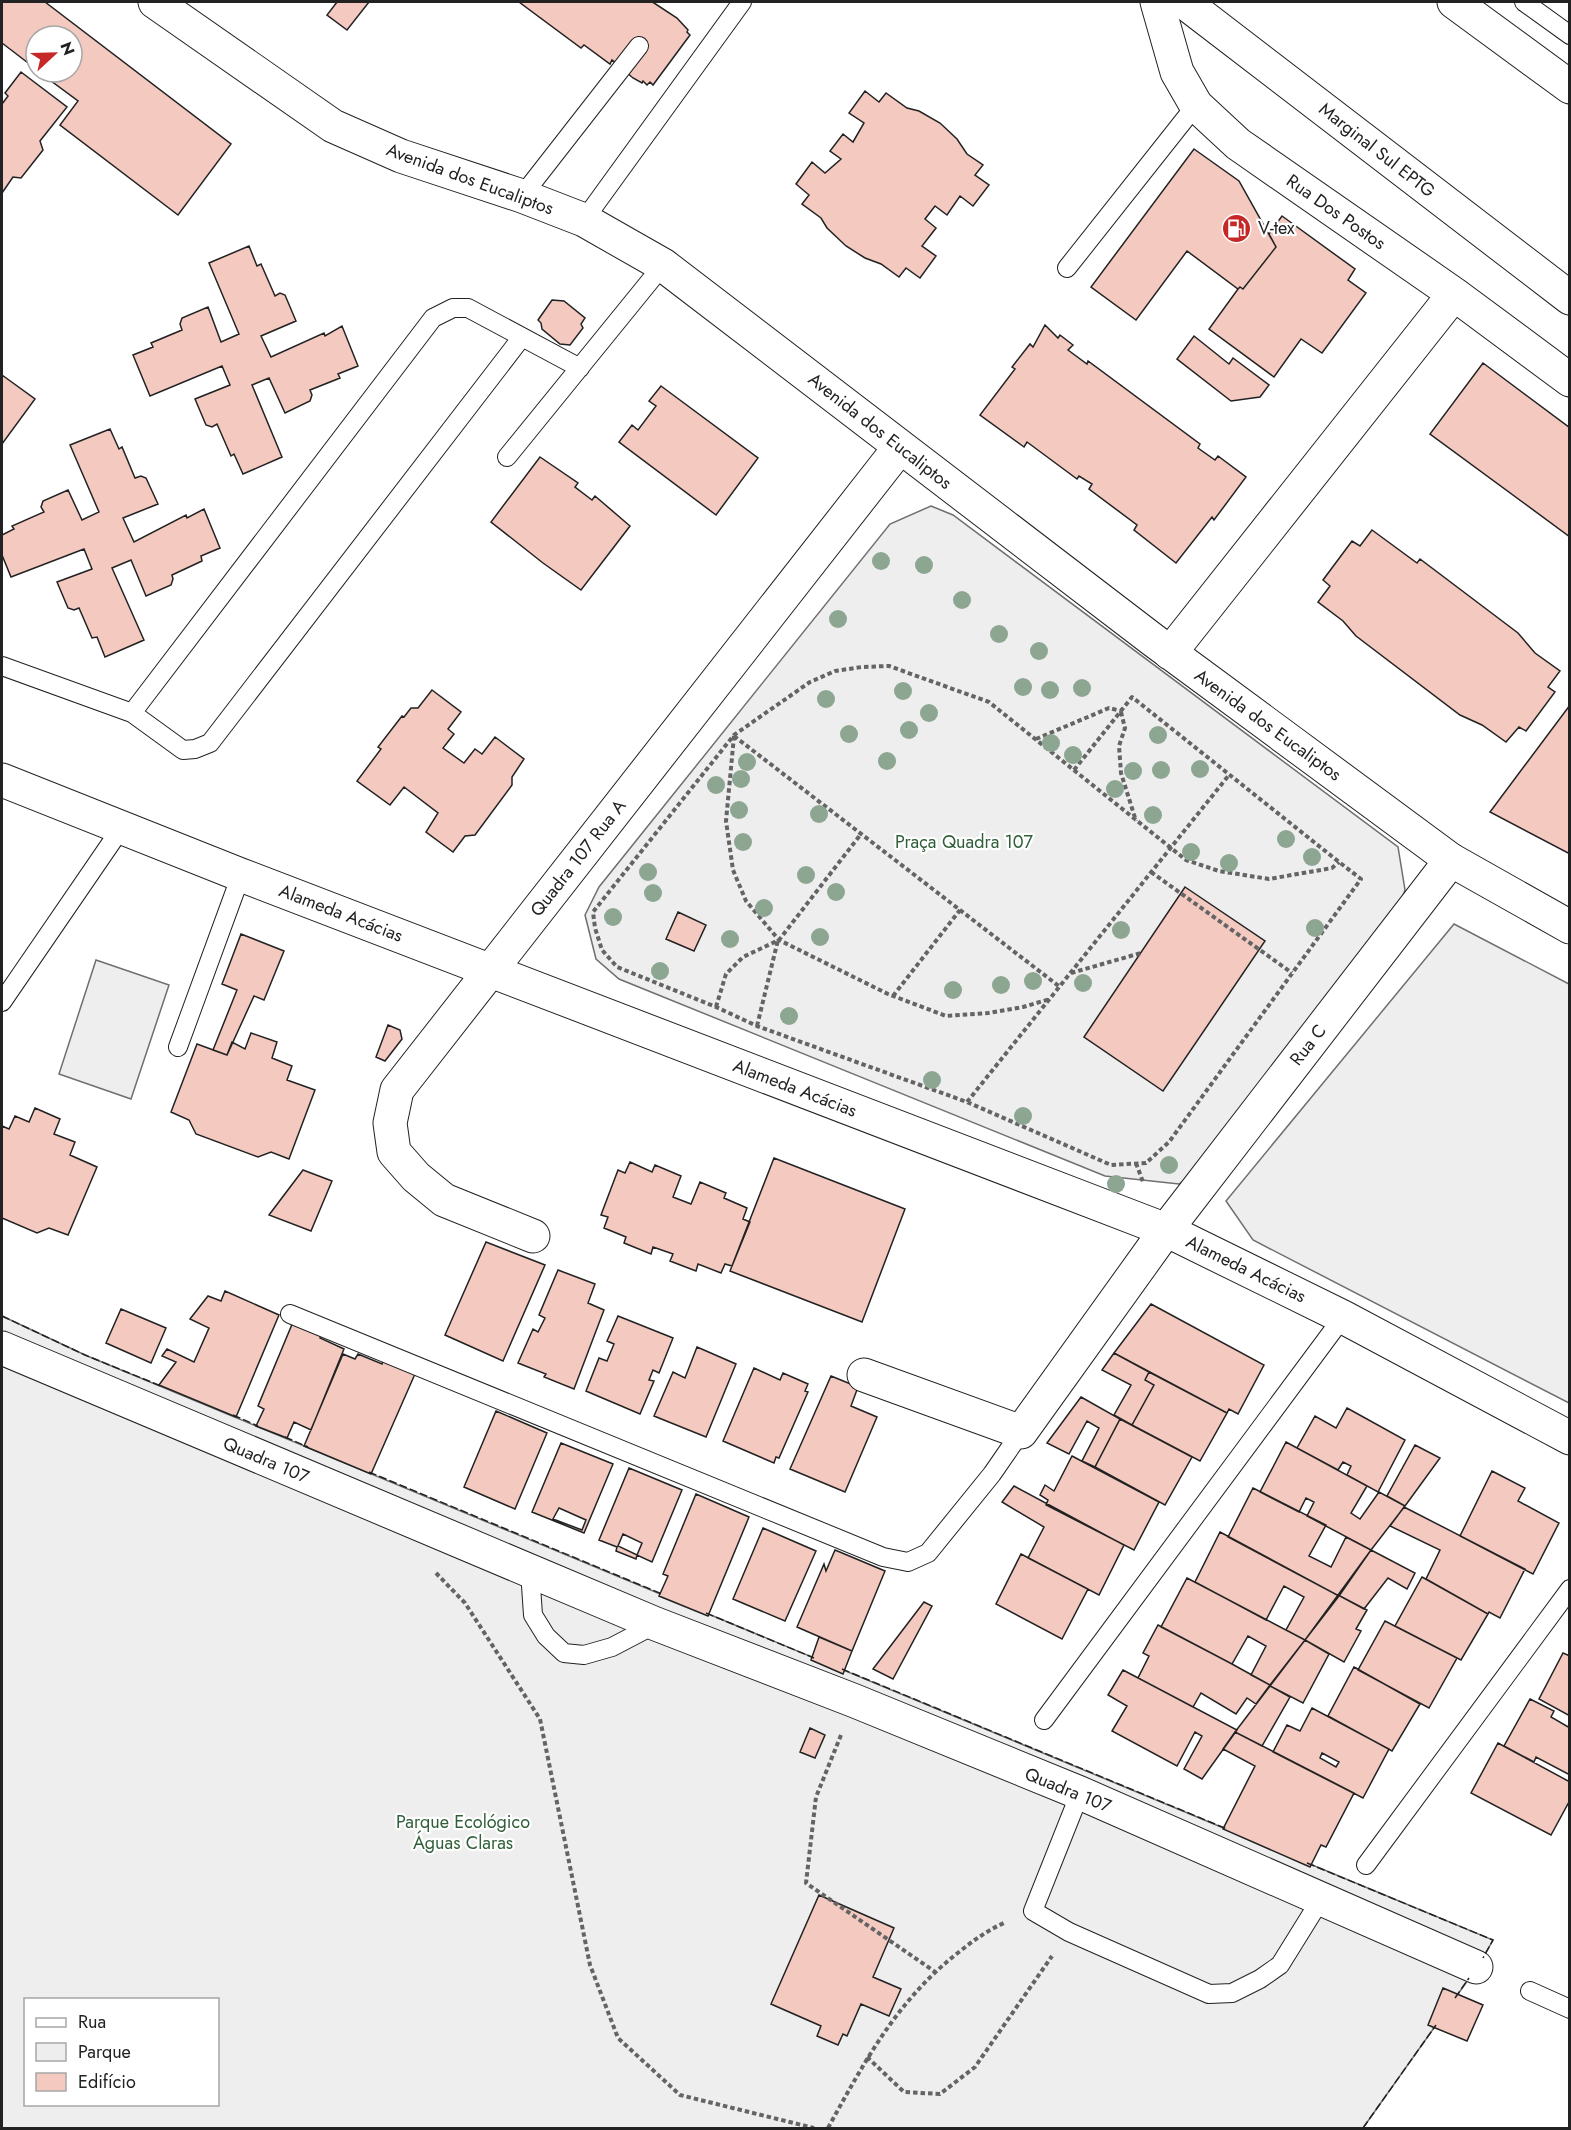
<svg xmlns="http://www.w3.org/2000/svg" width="1571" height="2130" viewBox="0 0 1571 2130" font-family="Jost,sans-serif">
<rect width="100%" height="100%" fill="#fff"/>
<path fill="#eee" stroke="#6f6f6f" stroke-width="1.5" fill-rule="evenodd" d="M931,506L953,515L1398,847L1405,890L1398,910L1205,1165L1179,1184L1105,1176L619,979L596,959L585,915L599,887L890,524Z
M1454,924L1569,984V1403L1253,1240L1226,1201Z
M96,960L169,985L131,1099L59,1074Z
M2,1316L85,1355L1493,1940L1480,1963L1363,2128H2ZM26,2000H218V2104H26Z"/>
<path fill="#f3c9c0" stroke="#222" stroke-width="1.5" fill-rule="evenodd" d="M2,2H45L231,144L178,215L60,125L78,101L39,72H72V36H36V69L2,43Z
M337,2H369L347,30L327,15Z
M519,2H656L654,3L677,18L688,30L687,32L690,35L653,85L650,82L647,85L643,81L642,83L633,78L612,60L610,64L584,45L581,48Z
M21,72L67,107L40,141L43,150L21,178L13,177L2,193V104L8,96L5,93Z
M865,91L879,102L886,93L907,108L919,111L940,123L957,139L967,154L983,165L975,175L989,185L973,206L960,196L947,215L935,206L925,219L936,228L922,246L936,256L920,278L906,268L899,277L881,264L865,258L846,246L827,228L821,218L802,204L809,195L796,184L812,162L825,173L841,159L830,151L843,134L853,142L864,123L849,113Z
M1194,149L1239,181L1276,247L1243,289L1240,287L1238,289L1187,251L1136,320L1091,287Z
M1282,216L1355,269L1348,280L1366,293L1322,353L1301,339L1274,377L1209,329L1238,289L1240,287L1243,289L1276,247L1269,234Z
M249,246L257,266L261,264L275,296L280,293L285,295L296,321L261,336L271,357L324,333L325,336L342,326L358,366L338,374L340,378L310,390L312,395L310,401L285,413L269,378L252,385L282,457L243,474L234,454L231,456L217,424L212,427L206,425L195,399L230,385L222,366L150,396L133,355L153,347L151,343L182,330L180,324L182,318L208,307L221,342L239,334L209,263Z
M552,300L564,301L585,318L581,324L583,328L570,345L560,344L542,329L541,323L538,320Z
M1045,325L1058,338L1060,335L1073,345L1068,350L1087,364L1088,361L1200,444L1198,448L1215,460L1218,456L1246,477L1214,520L1212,517L1176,563L1134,530L1137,525L1089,489L1092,484L1079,476L1077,479L1027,442L1024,447L980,415L1015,369L1012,367L1030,344L1033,347Z
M1194,336L1229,364L1233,358L1269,385L1260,397L1231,401L1177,359Z
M1483,363L1570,428V537L1430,434Z
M2,375L35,399L2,444Z
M661,386L758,458L716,515L619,442L632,425L638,430L656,406L649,401Z
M110,429L119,449L122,447L135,478L141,476L146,478L158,504L123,518L134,542L186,515L187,518L204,509L220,548L201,556L202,561L172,575L173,579L171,585L146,596L131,560L112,568L144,640L105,657L97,637L92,638L79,608L74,610L68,608L57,582L92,569L84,549L11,577L2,555V535L14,529L12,526L44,512L41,507L43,501L68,490L82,520L99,512L70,445Z
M540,457L578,483L575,487L592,500L595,496L630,526L581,590L543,563L491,522Z
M1372,530L1417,563L1420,559L1518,633L1535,653L1560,671L1548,687L1555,692L1526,731L1519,727L1506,742L1482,725L1460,715L1356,636L1343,621L1318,602L1330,586L1323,580L1352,541L1360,546Z
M432,690L461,712L448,729L454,734L443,748L464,763L475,749L482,754L495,737L524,759L512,777V785L475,835L465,836L453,852L426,832L438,813L404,787L390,805L357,781L381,749L378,747L402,716L404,717L411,708H418Z
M1570,705V854L1490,812Z
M1185,887L1265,941L1163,1091L1084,1037Z
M678,912L706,925L694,951L666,939Z
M241,934L284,951L264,1000L254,996L227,1055L213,1050L237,990L222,984Z
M388,1025L400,1030L402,1039L385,1061L376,1057Z
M251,1033L277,1042L272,1058L292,1066L287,1080L315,1090L289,1159L271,1152L258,1157L196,1134L189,1120L171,1112L197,1044L227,1055L232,1042L245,1049Z
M35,1108L60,1119L54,1134L75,1142L70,1155L97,1167L68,1235L49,1228L37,1233L2,1218V1126L9,1129L15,1116L29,1122Z
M774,1158L905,1209L862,1322L730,1271Z
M630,1162L652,1172L655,1165L681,1176L673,1197L691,1204L700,1182L726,1193L724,1198L747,1208L743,1219L750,1222L732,1266L725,1264L721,1273L698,1264L696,1271L670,1261L673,1254L653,1247L651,1254L624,1243L626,1237L604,1228L608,1217L601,1215L618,1170L625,1173Z
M303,1170L332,1181L311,1231L269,1215Z
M486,1242L545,1265L503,1361L445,1335Z
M558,1270L595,1284L588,1303L604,1310L574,1389L544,1377L546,1374L518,1363L533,1329L538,1332L545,1318L539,1315Z
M225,1291L279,1315L236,1417L159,1385L176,1362L162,1356L167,1349L194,1362L209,1328L190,1319L208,1296L221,1301Z
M1151,1304L1264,1365L1238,1414L1229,1409L1227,1413L1114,1353Z
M121,1309L166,1328L151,1363L106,1343Z
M618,1316L673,1338L659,1373L653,1370L649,1380L654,1381L640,1414L586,1391L599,1358L607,1361L614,1344L607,1341Z
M293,1322L322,1334L320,1338L344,1349L311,1430L294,1422L287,1438L256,1426L264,1409L258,1406Z
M697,1347L736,1364L706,1437L654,1416L673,1372L685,1378Z
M1114,1353L1149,1372L1145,1380L1154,1385L1132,1425L1114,1415L1131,1385L1102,1370Z
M343,1354L355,1359L358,1354L382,1364L383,1360L415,1374L371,1474L304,1446Z
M754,1368L780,1380L783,1373L808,1384L805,1391L808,1392L779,1458L776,1457L774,1463L723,1441Z
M1149,1372L1227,1413L1200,1461L1132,1425L1154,1385L1145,1380Z
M831,1376L858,1387L851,1406L877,1417L845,1492L790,1469Z
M1081,1397L1120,1419L1095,1467L1082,1461L1099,1428L1087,1421L1069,1454L1047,1443Z
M1347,1408L1405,1440L1378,1492L1347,1475L1351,1466L1343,1462L1338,1470L1297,1448L1315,1416L1336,1428Z
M496,1411L547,1433L515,1509L464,1487Z
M1120,1419L1192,1457L1165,1505L1095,1467Z
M1286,1442L1367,1486L1351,1513L1360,1519L1379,1492L1405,1506L1371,1550L1307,1516L1314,1502L1306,1498L1299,1512L1260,1492Z
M561,1443L613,1464L584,1533L532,1512ZM559,1508L586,1520L582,1530L553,1519Z
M1415,1445L1440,1458L1405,1506L1387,1496Z
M1072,1456L1159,1502L1134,1550L1046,1505L1048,1500L1040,1495L1045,1485L1054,1491Z
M629,1468L682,1490L652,1562L637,1555L636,1559L616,1551L617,1547L599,1540ZM623,1534L642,1543L637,1555L618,1546Z
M1492,1471L1525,1488L1518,1501L1559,1523L1533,1574L1460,1536Z
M1014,1486L1124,1545L1099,1595L1028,1558L1044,1527L1002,1502Z
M1253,1488L1326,1525L1309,1556L1331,1567L1346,1537L1371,1550L1339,1596L1228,1537Z
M696,1494L749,1517L708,1616L659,1596L668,1576L663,1574Z
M1404,1507L1525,1569L1500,1618L1489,1612L1488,1614L1426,1579L1440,1550L1390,1526Z
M763,1528L816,1551L785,1621L733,1599Z
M1220,1532L1339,1596L1305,1640L1286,1630L1304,1597L1284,1586L1266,1620L1195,1582Z
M835,1550L885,1571L852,1651L797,1627L824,1564L826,1571Z
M1371,1550L1415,1573L1407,1589L1388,1578L1364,1609L1338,1595Z
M1021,1554L1088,1589L1062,1639L996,1604Z
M1422,1577L1488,1614L1461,1660L1395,1626Z
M1187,1578L1305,1640L1270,1685L1251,1675L1266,1646L1248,1636L1232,1664L1161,1627Z
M1338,1595L1367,1610L1356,1629L1361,1631L1344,1662L1305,1640Z
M924,1602L932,1606L893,1679L873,1669Z
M1385,1621L1457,1658L1429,1708L1358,1670Z
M1158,1625L1232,1664L1270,1685L1256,1704L1247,1698L1236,1714L1201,1693L1193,1707L1138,1678L1149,1656L1143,1653Z
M819,1637L852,1651L843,1674L811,1660Z
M1305,1640L1329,1654L1303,1703L1270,1686Z
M1563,1653L1570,1656V1716L1539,1699Z
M1354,1667L1420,1704L1392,1751L1328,1716Z
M1123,1670L1237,1730L1202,1779L1184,1769L1202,1736L1195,1732L1177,1766L1112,1731L1127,1706L1108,1695Z
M1270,1686L1290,1697L1262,1746L1235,1732Z
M1530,1699L1554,1711L1551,1717L1570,1728V1775L1536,1757L1534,1762L1504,1746Z
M1312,1708L1389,1749L1363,1798L1273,1752L1287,1725L1300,1731ZM1322,1753L1339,1762L1336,1767L1320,1758Z
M810,1728L825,1735L815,1758L800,1752Z
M1235,1732L1354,1793L1326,1847L1321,1845L1310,1867L1223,1829L1255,1766L1223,1749Z
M1498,1743L1570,1782V1800L1551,1835L1471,1793Z
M819,1895L894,1928L873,1977L901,1989L889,2016L861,2004L847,2036L843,2034L838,2045L817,2036L821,2026L771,2004Z
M1443,1988L1483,2005L1467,2041L1428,2025Z"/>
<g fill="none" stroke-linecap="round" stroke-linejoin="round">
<defs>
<path id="lane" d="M1524,2L1570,35
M522,196L639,46
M584,220L742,2
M1067,268L1196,105
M507,457L663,265
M2,666L132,713L433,318L453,308H468L580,368
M132,713L183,750L195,749L210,743L522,337
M2,1002L122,827
M178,1047L241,875
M290,1314L883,1557L908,1562L928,1553L992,1474L1021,1432
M530,1571L533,1615L546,1636L564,1653L584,1655L612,1647L656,1624
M1044,1720L1343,1317
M1080,1793L1033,1911L1069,1932L1209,1994L1232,1993L1260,1979L1280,1965L1321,1899
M1366,1865L1570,1589
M1530,1991L1570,2009"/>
<path id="street" d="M1157,2L1177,72L1196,105L1238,144L1454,294L1570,380
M1170,653L1454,294
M533,1236L444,1200L416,1177L394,1152L390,1123L397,1090L900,447
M2,1348L656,1624L855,1701L1080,1793L1476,1967
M864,1375L1021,1432L1166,1230L1451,860"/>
<path id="secondary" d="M155,2L333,126L401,156L522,196L584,220L663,265L1153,640L1451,860L1570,927
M2,780L241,875L1166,1230L1343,1317L1570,1438"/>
<path id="primary" d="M1184,2L1570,298"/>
<path id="highway" d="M1454,2L1570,87"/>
</defs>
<use href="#lane" stroke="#222" stroke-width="20"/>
<use href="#street" stroke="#222" stroke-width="35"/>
<use href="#secondary" stroke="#222" stroke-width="35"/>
<use href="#primary" stroke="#222" stroke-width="35"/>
<use href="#highway" stroke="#222" stroke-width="35"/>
<path stroke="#646464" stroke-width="4" stroke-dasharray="4.5 3" stroke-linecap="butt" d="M1121,712L1125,728L1119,746L1121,773L1136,821
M734,736L726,821L733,870L746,901L779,940L888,994L946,1016L988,1013L1023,1007L1050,999
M734,736L1060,987
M1036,739L1109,708L1121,711
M1074,770L1132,697L1339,862L1361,879L1169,1142L1146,1163L1111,1165L967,1102L757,1026L716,1007L617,967L602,950L595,928L593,912L734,735L810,682L835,671L862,667L889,666L989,702L1186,860L1219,871L1269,879L1332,868L1339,862
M1151,872L1292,973
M1071,973L1141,953
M893,996L960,910
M716,1007L726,974L743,957L779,940L861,834
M757,1026L778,940
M967,1102L1229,775
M1136,1163L1143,1182
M436,1573L465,1603L540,1719L590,1965L618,2038L680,2095L814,2128
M841,1735L816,1797L806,1883L934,1971
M867,2057L904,2092L940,2094L975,2067L1052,1956
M828,2128C865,2061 897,2000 959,1952C974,1940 988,1930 1006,1922"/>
<use href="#lane" stroke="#fff" stroke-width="18"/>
<use href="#street" stroke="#fff" stroke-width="33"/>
<use href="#secondary" stroke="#fff" stroke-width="33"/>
<use href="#primary" stroke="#fff" stroke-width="33"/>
<use href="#highway" stroke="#fff" stroke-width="33"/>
<path stroke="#222" stroke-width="1.5" stroke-dasharray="8 3" stroke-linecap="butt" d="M2,1316L85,1355L161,1386
M233,1415L258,1426
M285,1437L308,1447
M369,1472L662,1594
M706,1613L814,1658
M842,1669L1227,1829
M1307,1863L1493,1940L1483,1958
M1455,1998L1469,1978
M1363,2128L1436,2025"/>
</g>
<g fill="#8da692">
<circle cx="881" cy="561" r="9"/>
<circle cx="924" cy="565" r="9"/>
<circle cx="962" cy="600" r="9"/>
<circle cx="838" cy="619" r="9"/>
<circle cx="999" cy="634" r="9"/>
<circle cx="1039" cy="651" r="9"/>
<circle cx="1023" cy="687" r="9"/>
<circle cx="1082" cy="688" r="9"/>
<circle cx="1050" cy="690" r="9"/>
<circle cx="903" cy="691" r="9"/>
<circle cx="826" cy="699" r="9"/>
<circle cx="929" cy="713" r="9"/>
<circle cx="909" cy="730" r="9"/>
<circle cx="849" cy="734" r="9"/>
<circle cx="1158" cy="735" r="9"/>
<circle cx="1051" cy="743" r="9"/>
<circle cx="1073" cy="755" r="9"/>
<circle cx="887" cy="761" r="9"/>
<circle cx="747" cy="762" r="9"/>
<circle cx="1200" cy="769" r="9"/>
<circle cx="1161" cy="770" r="9"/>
<circle cx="1133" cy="771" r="9"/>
<circle cx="741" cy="779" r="9"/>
<circle cx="716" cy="785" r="9"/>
<circle cx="1115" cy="789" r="9"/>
<circle cx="739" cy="810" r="9"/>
<circle cx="819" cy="814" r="9"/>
<circle cx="1153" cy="815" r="9"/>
<circle cx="1286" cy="839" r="9"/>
<circle cx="743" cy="842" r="9"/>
<circle cx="1191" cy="852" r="9"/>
<circle cx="1312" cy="857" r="9"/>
<circle cx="1229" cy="863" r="9"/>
<circle cx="648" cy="872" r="9"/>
<circle cx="806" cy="875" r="9"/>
<circle cx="836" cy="892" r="9"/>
<circle cx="653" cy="893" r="9"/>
<circle cx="764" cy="908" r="9"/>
<circle cx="613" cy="917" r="9"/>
<circle cx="1315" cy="928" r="9"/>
<circle cx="1121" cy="930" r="9"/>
<circle cx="820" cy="937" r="9"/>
<circle cx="730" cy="939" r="9"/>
<circle cx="660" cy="971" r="9"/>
<circle cx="1033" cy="981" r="9"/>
<circle cx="1083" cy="983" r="9"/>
<circle cx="1001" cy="985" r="9"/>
<circle cx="953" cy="990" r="9"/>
<circle cx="789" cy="1016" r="9"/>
<circle cx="932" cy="1080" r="9"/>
<circle cx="1023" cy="1116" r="9"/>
<circle cx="1169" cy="1165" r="9"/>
<circle cx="1116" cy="1184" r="9"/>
</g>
<defs>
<symbol id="fuel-disc" viewBox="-11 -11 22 22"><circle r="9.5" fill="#c62828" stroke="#fff"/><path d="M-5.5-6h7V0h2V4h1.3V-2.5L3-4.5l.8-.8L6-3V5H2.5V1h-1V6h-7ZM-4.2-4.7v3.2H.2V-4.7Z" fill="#fff"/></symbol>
</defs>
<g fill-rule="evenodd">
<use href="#fuel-disc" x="1220" y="212" width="33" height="33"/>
</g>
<g text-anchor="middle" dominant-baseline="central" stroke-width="4.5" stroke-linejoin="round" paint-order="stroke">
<g font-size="18" fill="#222" stroke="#fff">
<text transform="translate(1377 150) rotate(38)">Marginal Sul EPTG</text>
<text transform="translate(470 179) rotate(20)">Avenida dos Eucaliptos</text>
<text transform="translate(1336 212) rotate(35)">Rua Dos Postos</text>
<text transform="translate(880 431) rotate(38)">Avenida dos Eucaliptos</text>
<text transform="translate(1268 725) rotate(36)">Avenida dos Eucaliptos</text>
<text transform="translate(578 858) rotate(-52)">Quadra 107 Rua A</text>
<text transform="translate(341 913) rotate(21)">Alameda Acácias</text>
<text transform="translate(1308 1045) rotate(-52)">Rua C</text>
<text transform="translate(795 1088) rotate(21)">Alameda Acácias</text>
<text transform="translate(1246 1269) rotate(26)">Alameda Acácias</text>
<text transform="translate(266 1460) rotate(23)">Quadra 107</text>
<text transform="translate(1068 1790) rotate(22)">Quadra 107</text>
</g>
<g font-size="18" fill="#222" stroke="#fff" text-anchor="start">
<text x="1258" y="228">V-tex</text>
</g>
<g font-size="18" fill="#2f5e38" stroke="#fff">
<text x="964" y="842">Praça Quadra 107</text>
<text x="463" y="1822">Parque Ecológico<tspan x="463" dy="21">Águas Claras</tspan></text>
</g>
</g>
<rect width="1571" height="2130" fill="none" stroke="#222222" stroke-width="6"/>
<rect x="24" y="1998" width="195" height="108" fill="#ffffff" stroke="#a7a7a7" stroke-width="1.5"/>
<rect x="36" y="2018" width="30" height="9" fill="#ffffff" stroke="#a7a7a7" stroke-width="1.5"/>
<text x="78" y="2028" font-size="18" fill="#222222">Rua</text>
<rect x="36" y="2043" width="30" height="18" fill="#eeeeee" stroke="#a7a7a7" stroke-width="1.5"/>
<text x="78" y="2058" font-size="18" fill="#222222">Parque</text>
<rect x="36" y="2073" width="30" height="18" fill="#f3c9c0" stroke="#a7a7a7" stroke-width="1.5"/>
<text x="78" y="2088" font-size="18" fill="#222222">Edifício</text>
<g transform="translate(54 54) rotate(68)"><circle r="28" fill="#ffffff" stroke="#a7a7a7" stroke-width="1.5"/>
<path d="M0-4.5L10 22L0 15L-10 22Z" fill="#c62828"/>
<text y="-9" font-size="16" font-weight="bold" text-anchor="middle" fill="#222222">N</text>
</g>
</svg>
